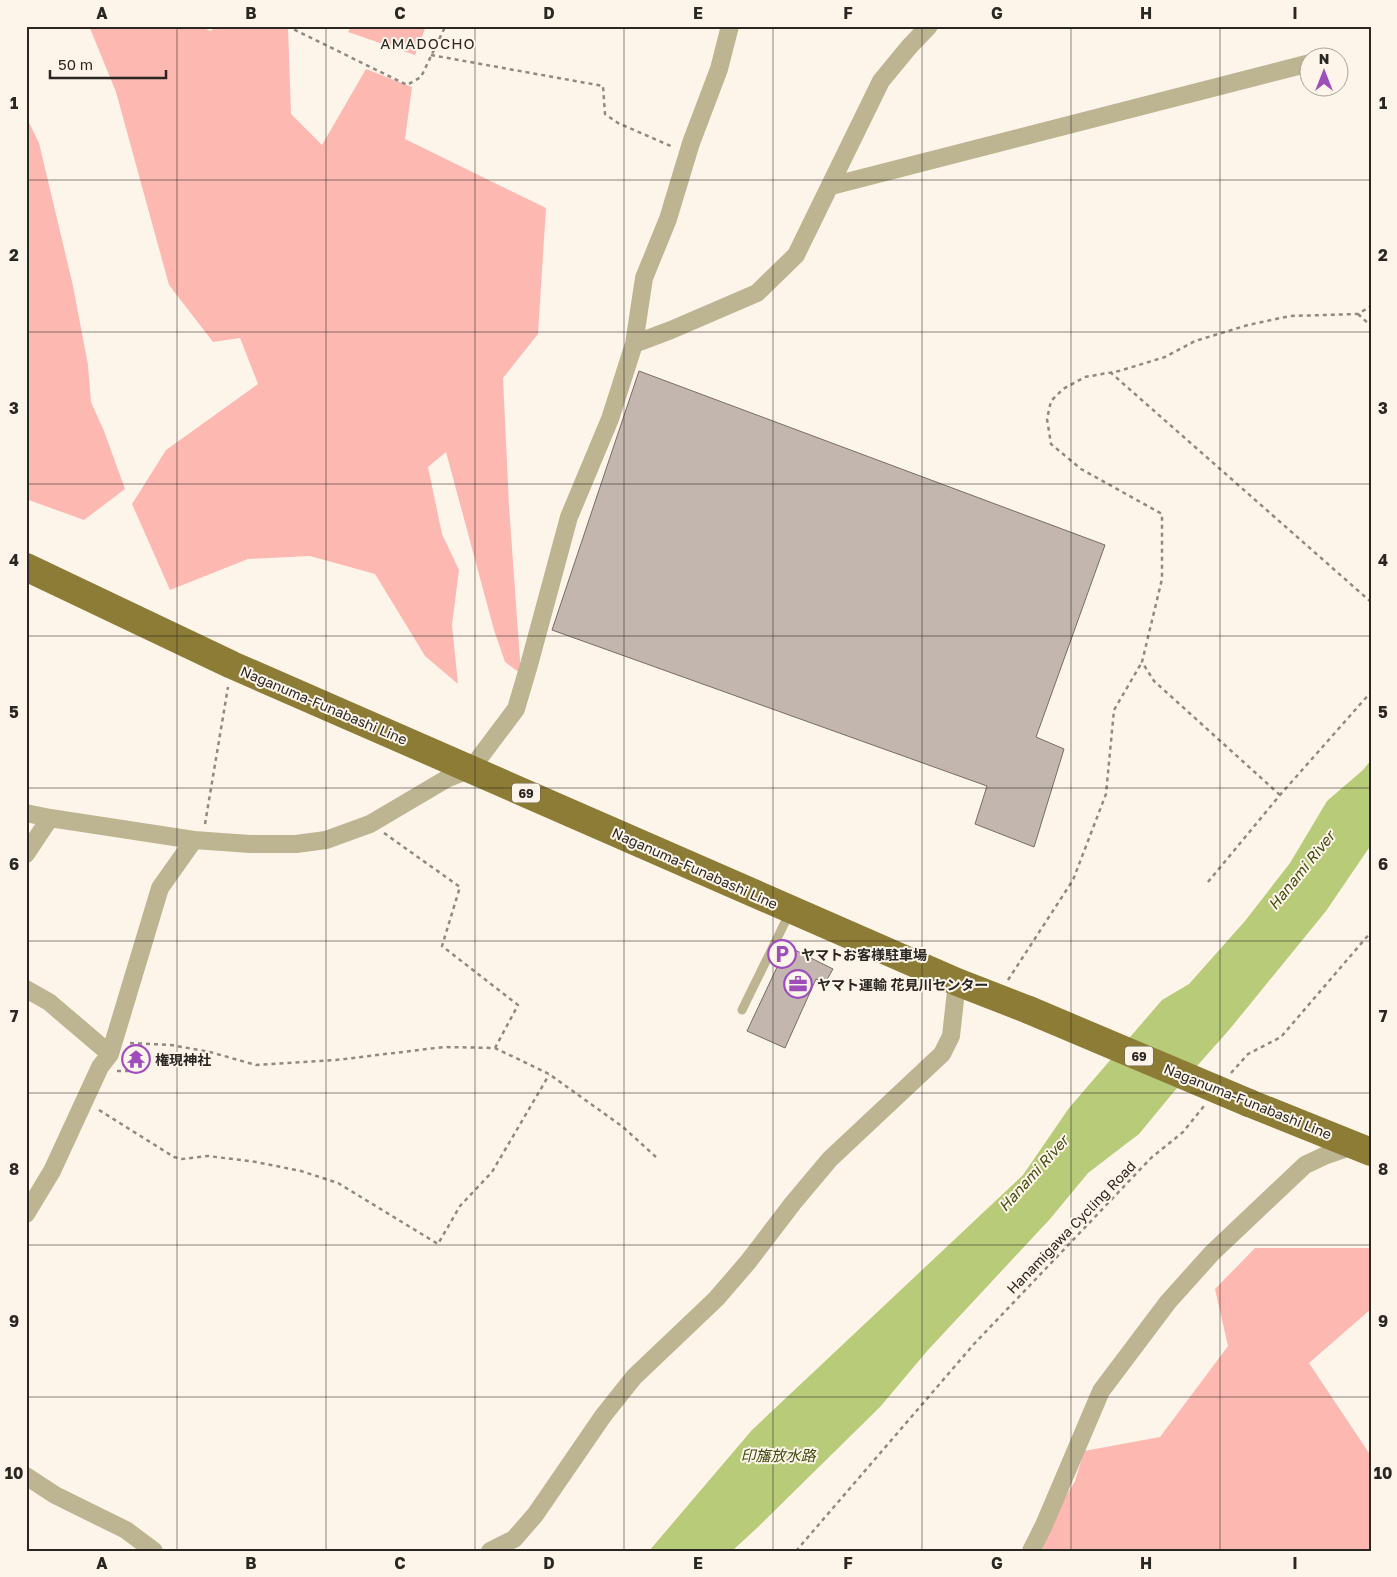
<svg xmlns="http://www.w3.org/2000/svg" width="1397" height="1577" viewBox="0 0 1397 1577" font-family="'Golos Text','Noto Sans JP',sans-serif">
<rect width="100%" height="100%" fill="#fef5ea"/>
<path fill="#fdb9b1" d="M89,26H197L211,31L215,26H288L291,114L322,145L366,69L412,87L405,139L546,208L538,334L503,378L509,506L521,674L505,662L494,630L446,452L428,467L442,534L459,570L452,625L458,684L425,656L375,574L310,556L248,559L170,590L132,504L166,450L258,384L240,338L213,342L169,285L116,92Z
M351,26H426L415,55L348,32Z
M26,116L39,143L73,286L88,365L91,402L104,431L125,489L84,520L26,499Z
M1255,1248H1371V1309L1309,1363L1371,1456V1551H1041L1059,1507L1075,1481L1084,1451L1160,1437L1228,1346L1215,1289Z"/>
<path fill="#b8cb78" d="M1371,760V845L1326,911L1229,1030L1172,1094L1139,1134L1088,1173L1050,1219L928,1350L880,1407L757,1528L732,1551H649L752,1430L1023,1175L1069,1108L1162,1000L1189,984L1245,921L1290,863L1327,801L1363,770Z"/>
<path fill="#c3b6af" stroke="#776b65" d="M639,371L1105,545L1036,737L1064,749L1034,847L975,824L987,786L552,630Z
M795,950L833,969L825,983L816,979L785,1048L747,1031L779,963L788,966Z"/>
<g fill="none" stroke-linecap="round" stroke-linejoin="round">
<path stroke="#8f8982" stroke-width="2.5" stroke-dasharray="4 4" stroke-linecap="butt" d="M287,26L407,85L421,77L445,27L451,26
M431,55L603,86L605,114L618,123L673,147
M1358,314L1371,326
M1110,372L1371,602
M1280,795L1154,681L1142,662L1162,579V514L1081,469L1051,444L1047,419L1051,401L1063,389L1085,377L1119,371L1165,357L1195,341L1248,325L1290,316L1358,314L1371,306
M205,824L228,687
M384,833L460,887L442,946L518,1005L495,1048
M1208,882L1280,795L1371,692
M1008,980L1073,880L1106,794L1114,710L1142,662
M130,1043L171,1045L210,1052L256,1065L336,1060L444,1047L495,1048L549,1074L623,1127L656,1157
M117,1071H132L135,1067L136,1061
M1231,1073L1248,1054L1281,1037L1371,932
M99,1110L174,1157L182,1159L208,1156L256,1162L301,1171L338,1183L438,1244L460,1206L492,1172L549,1075
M796,1551L974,1344L1151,1158L1183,1132L1204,1106"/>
<path stroke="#bdb491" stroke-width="9" d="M742,1010L790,912"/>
<path stroke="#bdb491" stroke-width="18" d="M831,186L1310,63
M634,344L644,278L668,219L691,143L719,69L730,26
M26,813L50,818L194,840
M26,854L50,818
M26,989L49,1002L110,1054
M26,1214L52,1171L100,1067L110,1054L160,888L194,840L250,844H296L326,840L370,824L448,778L471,769L516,709L529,665L569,517L610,419L634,344L671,330L757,293L796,255L881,81L909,47L929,26
M26,1476L55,1495L126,1530L154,1551
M490,1551L514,1539L535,1515L603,1416L634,1377L716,1299L748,1262L793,1203L830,1159L942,1054L951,1036L957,982
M1031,1551L1044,1525L1101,1391L1168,1302L1212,1253L1305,1165L1324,1156L1356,1145"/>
<path stroke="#8d7c35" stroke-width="28" d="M26,567L232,665L957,982L1029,1010
M1249,1103L1371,1152"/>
<path stroke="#8d7c35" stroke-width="28" d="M1029,1010L1249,1103"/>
</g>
<path fill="none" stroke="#2a2723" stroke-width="1" stroke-opacity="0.55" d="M177,26V1551M326,26V1551M475,26V1551M624,26V1551M773,26V1551M922,26V1551M1071,26V1551M1220,26V1551M26,180H1371M26,332H1371M26,484H1371M26,636H1371M26,788H1371M26,941H1371M26,1093H1371M26,1245H1371M26,1397H1371"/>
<defs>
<symbol id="parking-ring" viewBox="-11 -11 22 22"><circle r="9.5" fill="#fef5ea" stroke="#a04dbc" stroke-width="1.5"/><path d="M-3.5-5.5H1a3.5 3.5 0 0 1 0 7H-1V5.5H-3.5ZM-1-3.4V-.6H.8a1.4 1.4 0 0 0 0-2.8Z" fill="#a04dbc"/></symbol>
<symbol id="office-ring" viewBox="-11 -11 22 22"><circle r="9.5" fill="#fef5ea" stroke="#a04dbc" stroke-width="1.5"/><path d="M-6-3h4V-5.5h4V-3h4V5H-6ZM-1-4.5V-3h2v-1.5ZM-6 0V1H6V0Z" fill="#a04dbc"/></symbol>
<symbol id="temple-ring" viewBox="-11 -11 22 22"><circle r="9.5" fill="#fef5ea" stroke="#a04dbc" stroke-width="1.5"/><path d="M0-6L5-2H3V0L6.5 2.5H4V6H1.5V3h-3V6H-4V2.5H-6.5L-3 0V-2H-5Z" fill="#a04dbc"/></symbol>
</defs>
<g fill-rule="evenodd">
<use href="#parking-ring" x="766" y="938" width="32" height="32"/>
<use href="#office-ring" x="782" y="968" width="32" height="32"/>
<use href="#temple-ring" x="120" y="1043" width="32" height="32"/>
</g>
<g text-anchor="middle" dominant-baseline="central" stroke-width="4" stroke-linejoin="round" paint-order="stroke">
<g fill="#fef5ea" stroke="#6a655f" stroke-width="1">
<rect x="512" y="783.5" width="28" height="19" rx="4"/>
<rect x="1125" y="1046.5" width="28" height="19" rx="4"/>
</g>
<g font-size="12" font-weight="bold" fill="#2a2723">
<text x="526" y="793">69</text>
<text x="1139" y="1056">69</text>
</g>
<g font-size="14" fill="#2a2723" stroke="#fef5ea">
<text transform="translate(324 705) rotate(23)">Naganuma-Funabashi Line</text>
<text transform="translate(695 868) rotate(24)">Naganuma-Funabashi Line</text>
<text transform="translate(1248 1101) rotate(22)">Naganuma-Funabashi Line</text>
<text transform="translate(1071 1227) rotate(-46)">Hanamigawa Cycling Road</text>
</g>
<g font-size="14" font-weight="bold" fill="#2a2723" stroke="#fef5ea" text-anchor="start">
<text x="801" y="954">ヤマトお客様駐車場</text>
<text x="817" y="984">ヤマト運輸 花見川センター</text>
<text x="155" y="1059">権現神社</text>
</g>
<g font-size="15" letter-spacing="1" fill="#2a2723" stroke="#fef5ea">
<text x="428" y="43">AMADOCHO</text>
</g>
<g font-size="15" font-style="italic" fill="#414c0e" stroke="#fef5ea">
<text transform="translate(1301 870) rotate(-51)">Hanami River</text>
<text transform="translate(1033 1173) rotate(-48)">Hanami River</text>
<text x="778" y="1455">印旛放水路</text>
</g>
</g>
<rect width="1397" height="1577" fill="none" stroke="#fef5ea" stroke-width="55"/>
<g transform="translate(1324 72)"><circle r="24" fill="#fef5ea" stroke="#a9a39a"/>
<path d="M0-4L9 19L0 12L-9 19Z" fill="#a04dbc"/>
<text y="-8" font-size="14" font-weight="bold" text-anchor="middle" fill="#2a2723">N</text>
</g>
<path d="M50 70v8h116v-8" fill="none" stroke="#2a2723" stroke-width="2.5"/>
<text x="58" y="70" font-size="15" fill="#2a2723" stroke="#fef5ea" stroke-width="4" paint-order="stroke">50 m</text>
<rect x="28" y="28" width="1342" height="1522" fill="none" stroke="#2a2723" stroke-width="2"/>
<g font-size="16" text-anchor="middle" font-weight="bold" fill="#2a2723">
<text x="102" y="19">A</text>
<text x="251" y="19">B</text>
<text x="400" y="19">C</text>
<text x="549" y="19">D</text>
<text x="698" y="19">E</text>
<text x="848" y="19">F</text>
<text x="997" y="19">G</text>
<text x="1146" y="19">H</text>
<text x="1295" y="19">I</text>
<text x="14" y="109">1</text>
<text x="1383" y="109">1</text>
<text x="14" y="261">2</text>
<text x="1383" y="261">2</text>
<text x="14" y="414">3</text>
<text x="1383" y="414">3</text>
<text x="14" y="566">4</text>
<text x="1383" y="566">4</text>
<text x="14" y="718">5</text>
<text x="1383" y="718">5</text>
<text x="14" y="870">6</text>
<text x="1383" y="870">6</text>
<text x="14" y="1022">7</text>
<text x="1383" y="1022">7</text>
<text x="14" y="1175">8</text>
<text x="1383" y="1175">8</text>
<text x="14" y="1327">9</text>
<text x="1383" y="1327">9</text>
<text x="14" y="1479">10</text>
<text x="1383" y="1479">10</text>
<text x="102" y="1569">A</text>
<text x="251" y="1569">B</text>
<text x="400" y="1569">C</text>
<text x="549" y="1569">D</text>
<text x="698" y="1569">E</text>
<text x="848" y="1569">F</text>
<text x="997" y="1569">G</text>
<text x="1146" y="1569">H</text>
<text x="1295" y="1569">I</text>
</g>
</svg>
